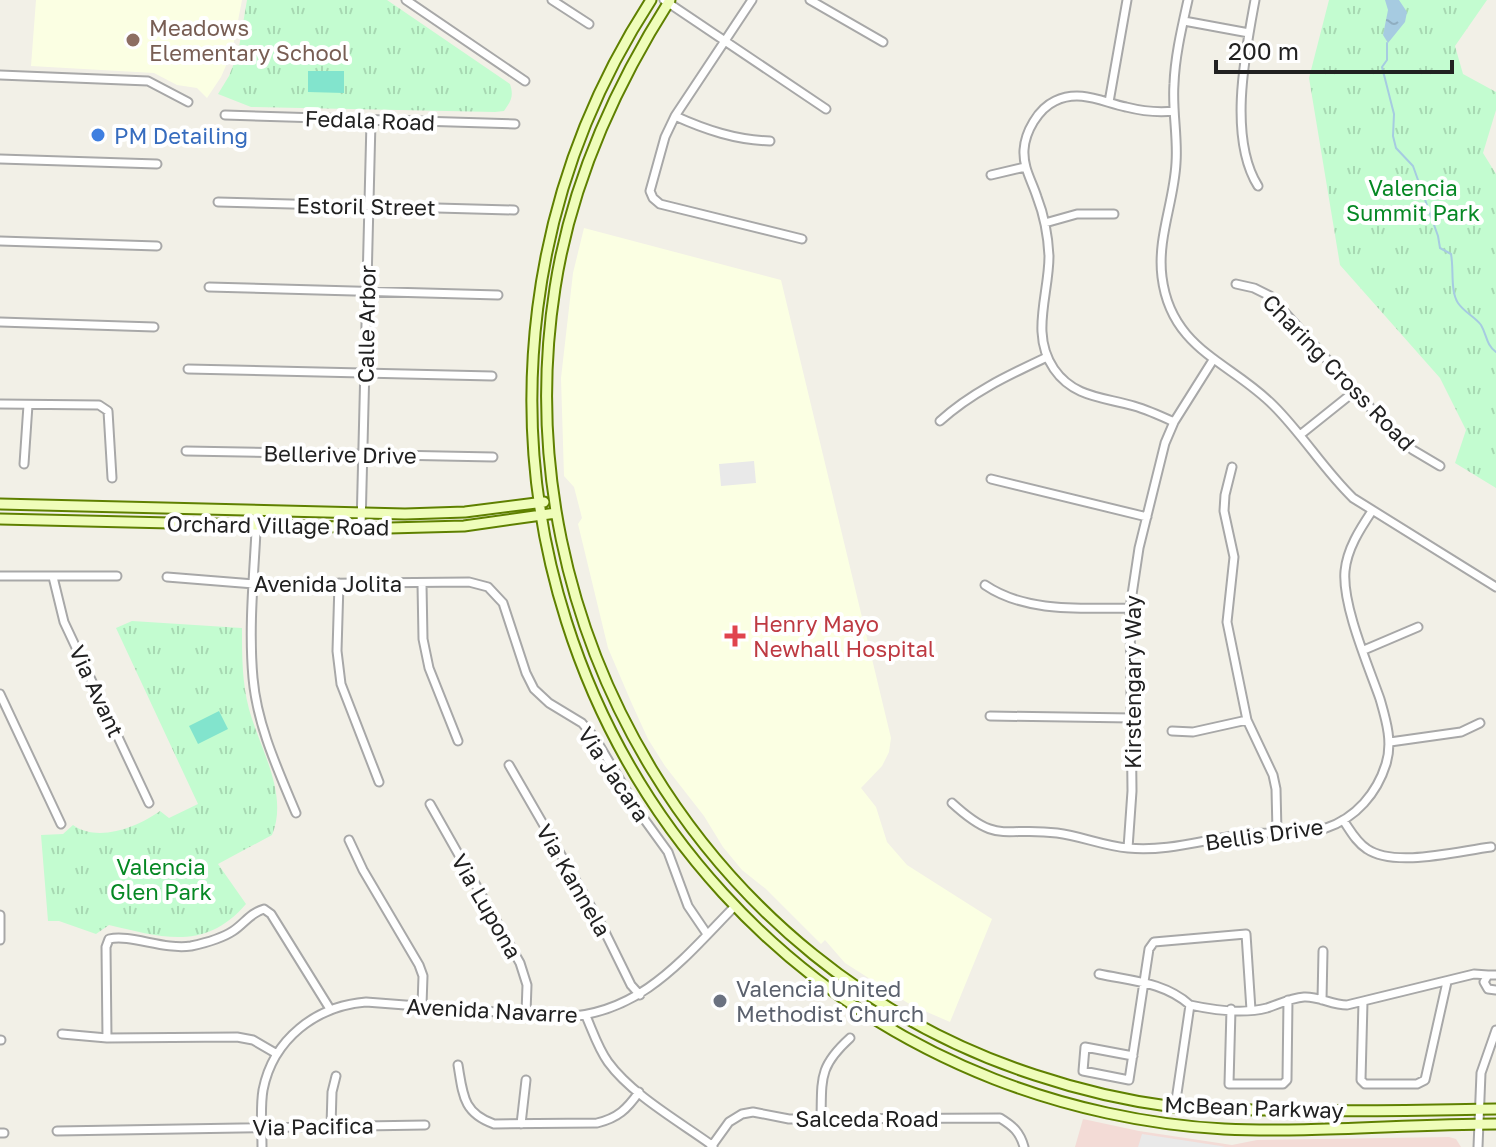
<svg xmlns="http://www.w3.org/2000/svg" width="1496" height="1147" viewBox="0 0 1496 1147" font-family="'Golos Text',sans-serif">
<defs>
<pattern id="park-tufts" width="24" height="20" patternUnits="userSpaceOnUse" patternTransform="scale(2)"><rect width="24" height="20" fill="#c3fcd0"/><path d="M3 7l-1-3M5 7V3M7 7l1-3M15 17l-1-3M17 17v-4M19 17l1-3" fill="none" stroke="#a7d8b2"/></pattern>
<pattern id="water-ripples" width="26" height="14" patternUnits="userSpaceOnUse" patternTransform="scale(2)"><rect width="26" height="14" fill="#a6cbe1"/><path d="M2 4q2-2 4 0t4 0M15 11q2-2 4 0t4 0" fill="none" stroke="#8faec1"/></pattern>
</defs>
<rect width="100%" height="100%" fill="#f2f0e7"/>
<path fill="#f3dbd6" d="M1083,1119L1139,1131L1232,1145L1257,1140L1449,1137L1456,1139L1461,1147H1075Z"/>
<path fill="#fbffe3" d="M36,0H242L232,52L221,77L207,98L197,88L177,85L154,73L31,66Z
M584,228L781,280L891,738L889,752L882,766L861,788L876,807L887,842L907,865L992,919L950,1022L911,1005L845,963L825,940L821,944L766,889L742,870L723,847L704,816L665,766L648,739L632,704L608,648L578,524L582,518L574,487L564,476L561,378L573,273Z"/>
<path fill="url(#park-tufts)" d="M247,0H387L510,84C514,96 511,101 504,111L495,112L251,107L218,94L229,76L238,53Z
M1329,0H1487L1455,46L1463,74L1496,92V110L1483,153L1496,174V488L1455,463L1466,430L1440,378L1340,265L1309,78Z
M132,621L242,628C242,656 242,682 249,709C260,749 289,794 272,835L218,864L246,904C205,952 161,937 109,925L96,934L59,921H48L41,835L63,834L73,825C98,843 138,827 160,811L169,818L198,804L116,628Z"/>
<path fill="#82e4cd" d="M308,71H344V93L308,92Z
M219,711L228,729L198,744L189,726Z"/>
<path fill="#e9e9e9" d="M754,461L756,483L721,486L719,464Z
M1142,1134L1221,1146L1225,1147H1138Z"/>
<path fill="url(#water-ripples)" d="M1385,0H1399L1407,12L1405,22L1388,43L1383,35L1388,10Z"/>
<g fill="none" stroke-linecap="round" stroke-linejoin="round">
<path stroke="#a6cbe1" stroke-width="2" d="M1387,43V60L1382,67L1394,114L1393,136L1396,148L1413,166L1438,236L1440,248L1451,254C1454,269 1450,291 1458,303C1464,312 1475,317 1481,325C1487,335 1486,345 1496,352"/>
<defs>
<path id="street" d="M406,0L525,81
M552,0L589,24
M664,0L826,109
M752,0L675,116L665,137L650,191L653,198L660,204L802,239
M810,0L883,42
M1188,0C1182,27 1175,56 1174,84C1172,110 1178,137 1176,163C1174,202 1157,238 1162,277C1171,350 1231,362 1274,406C1303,435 1324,470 1353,498L1496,587
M1255,0C1245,54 1228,138 1258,186
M1184,21L1249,33
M0,75L148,81L188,102
M1109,102L1127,0
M225,115L515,124
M675,116C706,130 736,140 770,141
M0,159L157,164
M991,175L1025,167
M218,202L514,210
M1045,223L1077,214H1114
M0,241L157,246
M1236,284L1254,288L1270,296L1394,434L1413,450L1440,466
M209,287L498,295
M0,322L154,327
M188,369L492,376
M0,404L99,405L108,411L112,478
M940,421C972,392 1009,375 1047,357
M1174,422C1161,416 1148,410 1134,406C1104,397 1074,398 1054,369C1030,334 1049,295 1049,256C1048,236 1044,215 1037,197C1032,181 1023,168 1024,150C1025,132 1038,109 1055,101C1080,89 1102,102 1126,107C1142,111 1158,113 1174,111
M1300,435L1355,391
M186,451L493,457
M24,464L28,405
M1232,467L1225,495L1224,511L1234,557L1227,622L1247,720L1273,775L1276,789L1277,832
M991,479L1147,517
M257,510C255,566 248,622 253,678C257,725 278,770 296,813
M361,527L371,121
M0,576H117
M53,577L64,622L149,803
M167,577L254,584L469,582L488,587L503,603L526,673L534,689L549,703L582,723L595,738L639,812L668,852L688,906L707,934
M339,583L337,651L341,684L379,782
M422,584L423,639L429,668L458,741
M985,585C1026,613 1082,608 1130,608
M1364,650L1418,627
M0,694L61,824
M990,716L1132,718
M1172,731L1193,732L1247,720
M1390,742L1461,732L1480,723
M509,765L602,926L631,985L640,995
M952,803C999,846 1003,826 1057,833C1081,836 1104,846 1128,848C1170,852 1208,838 1248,834C1273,831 1302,836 1326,828C1356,818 1377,793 1386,764C1393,742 1386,720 1380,699C1368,665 1342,605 1345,571C1347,549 1360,529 1372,511
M430,804L520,963L527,985L526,1013
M1343,820C1350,830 1356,842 1367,849C1395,868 1458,851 1491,847
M349,840L363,870L419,965L423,976L422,1005
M1128,848L1132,791L1130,608L1139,548L1165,443L1174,422L1213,360
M0,915V940
M1099,974C1132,981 1164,982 1190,1005
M1496,975H1488L1484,982L1488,989L1496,990
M1322,1000L1323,951
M1363,1002L1361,1080L1365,1084H1417L1425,1080L1447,982
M1231,1009L1229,1084H1283L1287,1080L1288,1000
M586,1016C593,1032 598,1048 608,1062C632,1095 680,1122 713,1146
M62,1034L107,1038L237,1037L253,1040L277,1054
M107,1038L106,947L109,939C131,934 163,950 191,946C205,943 221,939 233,931C245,923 250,913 264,909L271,914L330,1009
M0,1040H1
M1133,1056L1085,1047L1083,1071L1129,1080L1149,949L1154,942L1246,934L1251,1010
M458,1065C463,1095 463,1113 494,1124L597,1123C618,1118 627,1109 639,1092
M1175,1107L1190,1005C1213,1010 1244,1014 1267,1008C1279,1004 1291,998 1304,997C1318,996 1332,1005 1347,1005L1474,974L1488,975
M821,1120C822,1079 818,1067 850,1038
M521,1124L526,1080
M331,1126L332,1092L336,1076
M57,1131L425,1125
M0,1133H4
M262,1147C262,1128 260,1108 263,1090C273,1039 316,1006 366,1002L561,1017C640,1015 683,959 735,906
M711,1147L729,1122L742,1114L753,1112L789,1119L1000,1118C1013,1126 1020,1132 1024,1147
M1478,1147L1481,1073L1496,1030"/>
<path id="secondary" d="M651,0C399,388 563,909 994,1079C1066,1107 1147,1125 1224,1129C1315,1133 1405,1124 1496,1124
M670,0C614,88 571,184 555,288C502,629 706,968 1035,1075C1080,1090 1127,1101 1174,1107C1207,1110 1240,1110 1272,1110C1347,1112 1422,1110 1496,1109
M0,504L405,514L465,512L544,502
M0,519L389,528L464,526L556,513"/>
</defs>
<use href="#street" stroke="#a8a8a8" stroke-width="11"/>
<use href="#secondary" stroke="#5f8000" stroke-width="13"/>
<use href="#street" stroke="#fff" stroke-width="7"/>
<use href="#secondary" stroke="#effdba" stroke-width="9"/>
</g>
<circle fill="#8d6e63" stroke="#fff" stroke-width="3" cx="133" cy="40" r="8"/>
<circle fill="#3f7fe0" stroke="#fff" stroke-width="3" cx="98" cy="135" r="8"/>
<path fill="#e0444e" stroke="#fff" stroke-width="3" d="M731 624h8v8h8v8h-8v8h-8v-8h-8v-8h8z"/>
<circle fill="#6b7280" stroke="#fff" stroke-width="3" cx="720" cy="1001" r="8"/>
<g text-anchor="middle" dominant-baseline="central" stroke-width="8" stroke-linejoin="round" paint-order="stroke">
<g font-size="22" fill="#785e54" stroke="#fff" text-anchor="start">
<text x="149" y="27">Meadows<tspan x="149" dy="25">Elementary School</tspan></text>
</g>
<g font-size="22" fill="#212121" stroke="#fff">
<text transform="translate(370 120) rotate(2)">Fedala Road</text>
<text transform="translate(366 206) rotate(1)">Estoril Street</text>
<text transform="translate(366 324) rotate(-89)">Calle Arbor</text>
<text transform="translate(1339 372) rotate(46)">Charing Cross Road</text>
<text transform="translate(340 454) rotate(1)">Bellerive Drive</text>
<text transform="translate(278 525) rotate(1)">Orchard Village Road</text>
<text x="328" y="583">Avenida Jolita</text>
<text transform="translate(1132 682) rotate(-90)">Kirstengary Way</text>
<text transform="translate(97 691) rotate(65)">Via Avant</text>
<text transform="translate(614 774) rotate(56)">Via Jacara</text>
<text transform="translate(1264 834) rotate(-8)">Bellis Drive</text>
<text transform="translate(574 880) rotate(60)">Via Kannela</text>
<text transform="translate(487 906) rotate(60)">Via Lupona</text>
<text transform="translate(492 1010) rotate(3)">Avenida Navarre</text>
<text transform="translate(1254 1107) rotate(2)">McBean Parkway</text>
<text x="867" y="1118">Salceda Road</text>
<text transform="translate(313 1126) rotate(-1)">Via Pacifica</text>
</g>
<g font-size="22" fill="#366cbe" stroke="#fff" text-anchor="start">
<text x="114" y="135">PM Detailing</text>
</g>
<g font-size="22" fill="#068824" stroke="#fff">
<text x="1413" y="187">Valencia<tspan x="1413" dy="25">Summit Park</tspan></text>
<text x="161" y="866">Valencia<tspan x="161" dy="25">Glen Park</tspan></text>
</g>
<g font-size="22" fill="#be3a42" stroke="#fff" text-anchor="start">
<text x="753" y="623">Henry Mayo<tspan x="753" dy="25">Newhall Hospital</tspan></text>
</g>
<g font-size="22" fill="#5b616d" stroke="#fff" text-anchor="start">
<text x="736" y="988">Valencia United<tspan x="736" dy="25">Methodist Church</tspan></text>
</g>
</g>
<path d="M1216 60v12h236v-12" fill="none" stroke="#212121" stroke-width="4"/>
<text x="1228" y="60" font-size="24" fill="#212121" stroke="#ffffff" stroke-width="6" paint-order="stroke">200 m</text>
</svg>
